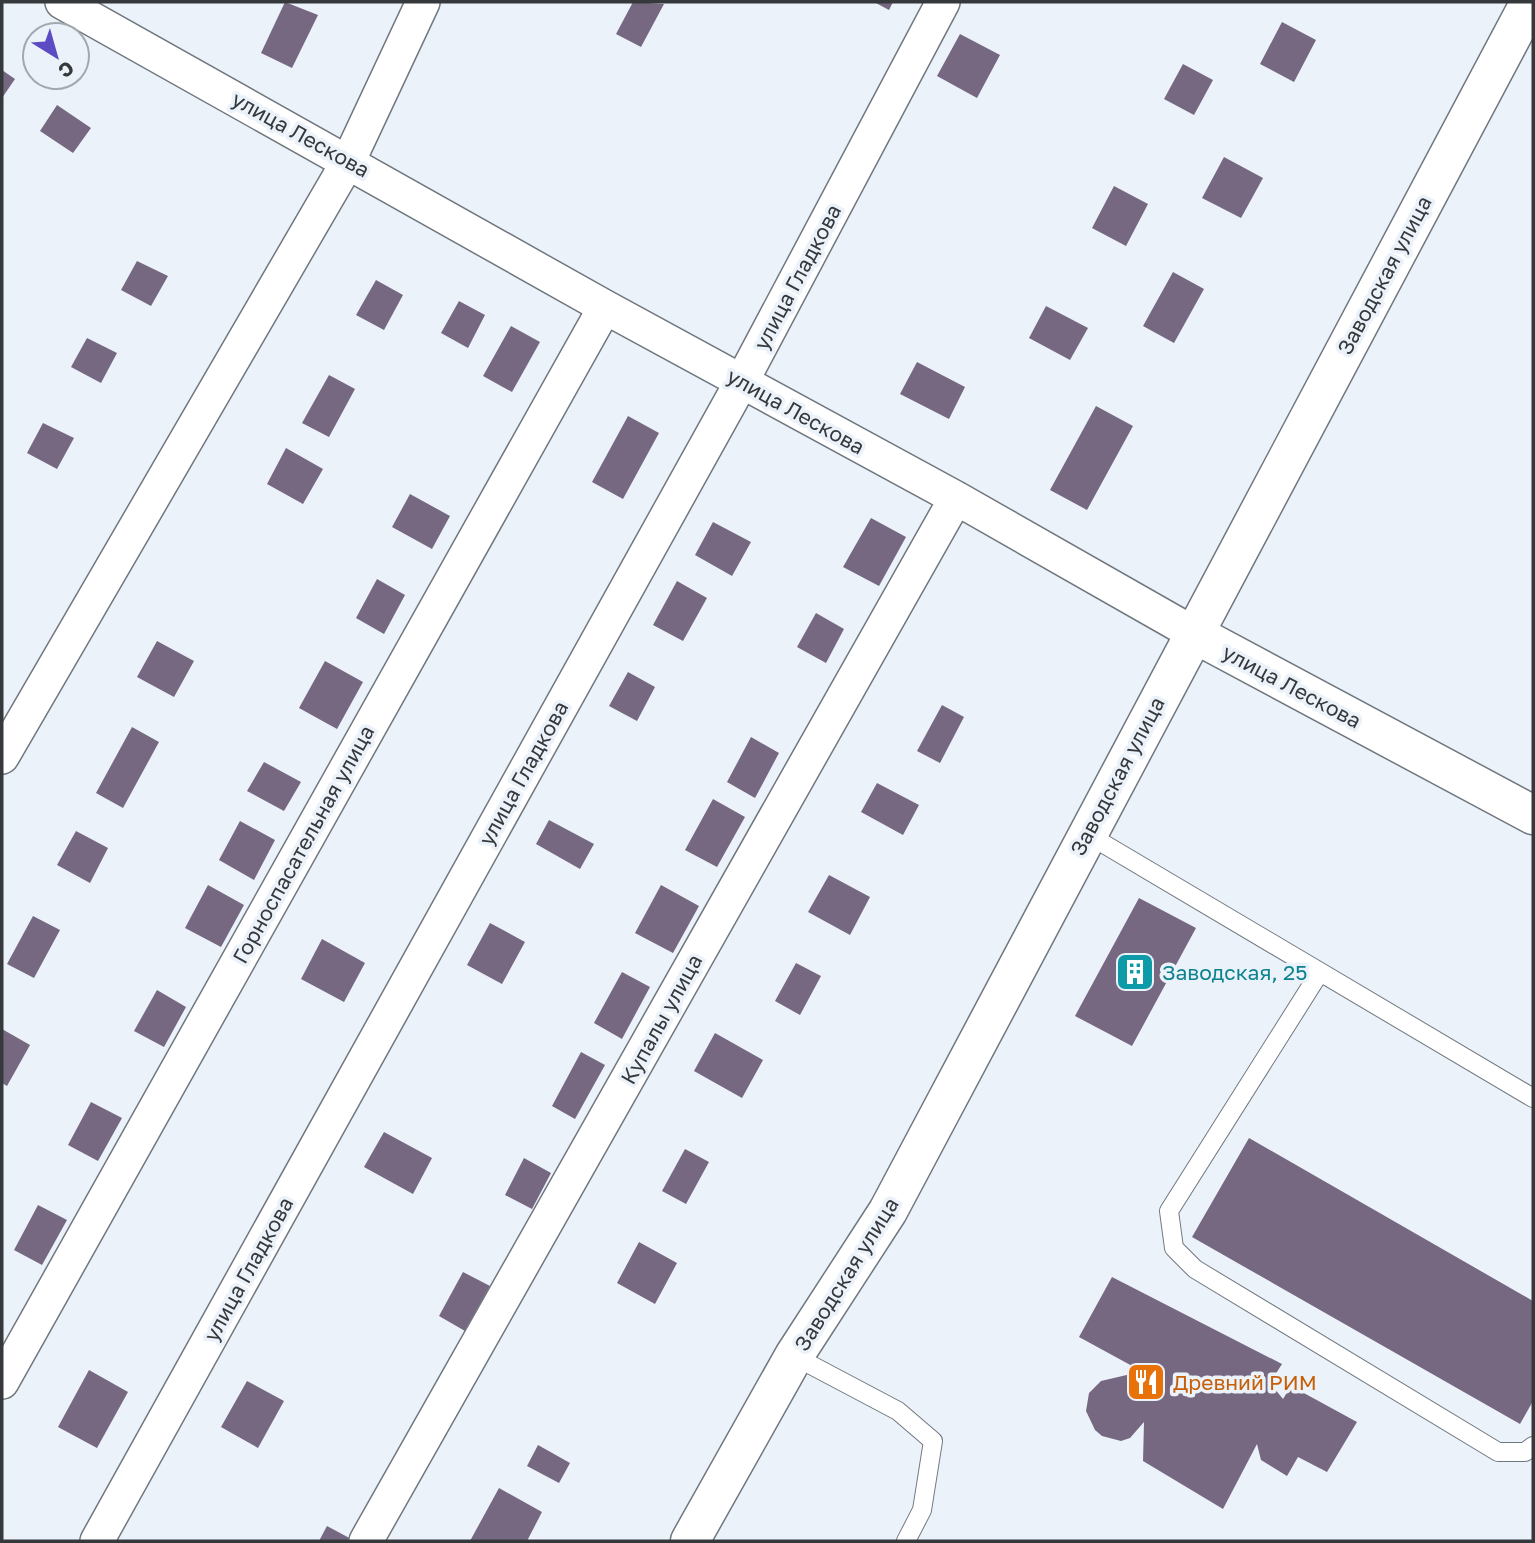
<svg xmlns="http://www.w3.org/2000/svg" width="1535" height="1543" viewBox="0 0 1535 1543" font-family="'Golos Text',sans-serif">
<rect width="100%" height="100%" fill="#ebf2fa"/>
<path fill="#776882" d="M285,2L318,15L292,68L261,53Z
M633,2L664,4L641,47L616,34Z
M874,2H893L889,10Z
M1282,22L1316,40L1294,82L1260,64Z
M960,34L1000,55L977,98L937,76Z
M1183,64L1213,80L1194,115L1164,99Z
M2,70L15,79L2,98Z
M57,105L91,128L73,153L40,131Z
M1224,157L1263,178L1241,218L1202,198Z
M1114,186L1148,204L1126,246L1092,228Z
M137,261L168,276L151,306L121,290Z
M1173,272L1204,289L1174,343L1143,326Z
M376,280L403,295L384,330L356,315Z
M459,301L485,315L468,348L441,333Z
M1046,306L1088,328L1070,360L1029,338Z
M511,326L540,342L512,392L483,376Z
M87,338L117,353L101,383L71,367Z
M917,362L965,387L949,419L900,394Z
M329,375L355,389L329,437L302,423Z
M1096,406L1133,426L1087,510L1050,490Z
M628,416L659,433L623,499L592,482Z
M43,423L74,438L57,469L27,453Z
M286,448L323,469L303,504L267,484Z
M410,494L450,516L432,549L392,527Z
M871,518L906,537L879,586L843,567Z
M713,522L751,542L732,576L695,555Z
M377,579L405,595L384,634L356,618Z
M677,581L707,598L683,641L653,625Z
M816,613L844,629L826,663L797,647Z
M157,641L194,661L174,697L137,677Z
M325,661L363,682L337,729L299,708Z
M628,672L655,687L637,721L609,706Z
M942,705L964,717L940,763L917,751Z
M132,727L159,742L123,808L96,793Z
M751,737L779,753L755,798L727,782Z
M264,762L301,782L284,811L247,791Z
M877,783L919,805L903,835L861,812Z
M713,799L745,817L717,867L685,850Z
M549,820L594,844L580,869L536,844Z
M240,821L275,840L254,880L219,860Z
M76,831L108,848L90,883L57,865Z
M829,875L870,897L850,935L808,912Z
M208,885L244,905L221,947L185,928Z
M661,885L699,906L673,953L635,933Z
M1139,898L1196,928L1132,1046L1075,1016Z
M33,916L60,930L34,978L7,964Z
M490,923L525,942L502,984L467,965Z
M322,939L365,963L344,1002L301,979Z
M796,963L821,976L800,1015L775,1001Z
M622,972L650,987L622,1039L594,1023Z
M157,990L186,1007L164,1047L134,1031Z
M2,1029L30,1045L7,1086L2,1083Z
M715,1033L763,1060L742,1098L694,1071Z
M581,1052L605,1065L575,1119L552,1106Z
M91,1102L122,1118L98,1161L68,1145Z
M384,1132L432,1158L413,1194L364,1167Z
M1249,1138L1533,1301V1401L1520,1424L1192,1237Z
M685,1149L709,1162L686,1204L662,1191Z
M524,1158L551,1173L532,1209L505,1195Z
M38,1205L67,1220L42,1265L14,1250Z
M639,1242L677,1263L655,1304L617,1283Z
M463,1272L490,1286L465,1331L439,1316Z
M1112,1277L1282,1364L1270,1383L1283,1399L1291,1386L1357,1422L1327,1472L1298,1457L1287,1476L1261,1460L1257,1444L1223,1509L1143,1461L1144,1422L1130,1438L1121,1441L1102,1436L1095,1430L1086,1411L1089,1393L1101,1381L1131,1374L1134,1367L1079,1337Z
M89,1370L128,1392L97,1448L58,1427Z
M247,1381L284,1401L258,1448L221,1427Z
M538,1445L570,1463L559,1483L527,1466Z
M499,1488L542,1512L527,1541H470Z
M327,1526L355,1541H319Z"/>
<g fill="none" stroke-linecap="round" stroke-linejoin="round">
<defs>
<path id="service" d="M1087,834L1533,1098
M1320,972L1169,1211L1174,1248L1195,1269L1498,1452H1525L1533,1446
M794,1356L898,1411L933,1441L922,1510L906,1541"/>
<path id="minor" d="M62,2L605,307L956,498L1193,633
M2,757L349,160L423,2
M2,1382L605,307
M97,1541L742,381L943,2
M366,1541L956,498"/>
<path id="tertiary" d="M1193,633L1533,815
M690,1541L794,1356L888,1211L1530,2"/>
</defs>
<use href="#service" stroke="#70777e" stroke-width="20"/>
<use href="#minor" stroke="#70777e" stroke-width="36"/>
<use href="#tertiary" stroke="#70777e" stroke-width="41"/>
<use href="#service" stroke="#fff" stroke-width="18"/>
<use href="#minor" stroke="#fff" stroke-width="33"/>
<use href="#tertiary" stroke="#fff" stroke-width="38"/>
</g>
<defs>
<symbol id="building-square" viewBox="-11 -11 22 22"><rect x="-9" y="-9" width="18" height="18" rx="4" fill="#0f9aa8" stroke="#ebf2fa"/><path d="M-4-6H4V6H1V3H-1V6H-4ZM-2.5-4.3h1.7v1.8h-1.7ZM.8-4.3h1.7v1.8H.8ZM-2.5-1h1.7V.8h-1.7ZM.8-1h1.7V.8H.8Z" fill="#fff"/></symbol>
<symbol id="restaurant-square" viewBox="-11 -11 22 22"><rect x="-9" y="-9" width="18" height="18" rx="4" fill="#e8710a" stroke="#ebf2fa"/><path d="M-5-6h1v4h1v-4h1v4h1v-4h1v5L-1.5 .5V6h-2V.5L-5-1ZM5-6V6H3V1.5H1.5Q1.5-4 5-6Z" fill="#fff"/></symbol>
</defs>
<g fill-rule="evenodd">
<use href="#building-square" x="1113" y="950" width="44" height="44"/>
<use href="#restaurant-square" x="1124" y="1360" width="44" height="44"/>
</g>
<g text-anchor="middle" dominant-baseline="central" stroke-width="7" stroke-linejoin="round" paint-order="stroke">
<g font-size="21" fill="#36393c" stroke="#ebf2fa">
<text transform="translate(301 134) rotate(29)">улица Лескова</text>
<text transform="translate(1384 275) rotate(-62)">Заводская улица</text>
<text transform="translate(797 277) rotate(-62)">улица Гладкова</text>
<text transform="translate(796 411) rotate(29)">улица Лескова</text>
<text transform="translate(1292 686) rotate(28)">улица Лескова</text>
<text transform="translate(523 773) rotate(-61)">улица Гладкова</text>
<text transform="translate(1117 776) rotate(-62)">Заводская улица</text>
<text transform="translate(303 844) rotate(-61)">Горноспасательная улица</text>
<text transform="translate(661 1019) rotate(-61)">Купалы улица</text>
<text transform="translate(248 1269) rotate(-61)">улица Гладкова</text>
<text transform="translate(846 1274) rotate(-58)">Заводская улица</text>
</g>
<g font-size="21" fill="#0d838f" stroke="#ebf2fa" text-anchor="start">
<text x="1162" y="972">Заводская, 25</text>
</g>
<g font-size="21" fill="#c56008" stroke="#ebf2fa" text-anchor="start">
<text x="1173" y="1382">Древний РИМ</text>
</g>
</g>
<rect width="1535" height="1543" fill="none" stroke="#36393c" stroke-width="7"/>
<g transform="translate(56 56) rotate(143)"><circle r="33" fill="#ebf2fa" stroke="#a3a8ae" stroke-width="2"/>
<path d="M0-5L12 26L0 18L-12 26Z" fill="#5c4bc3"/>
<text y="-10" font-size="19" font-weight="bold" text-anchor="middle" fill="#36393c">С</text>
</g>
</svg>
